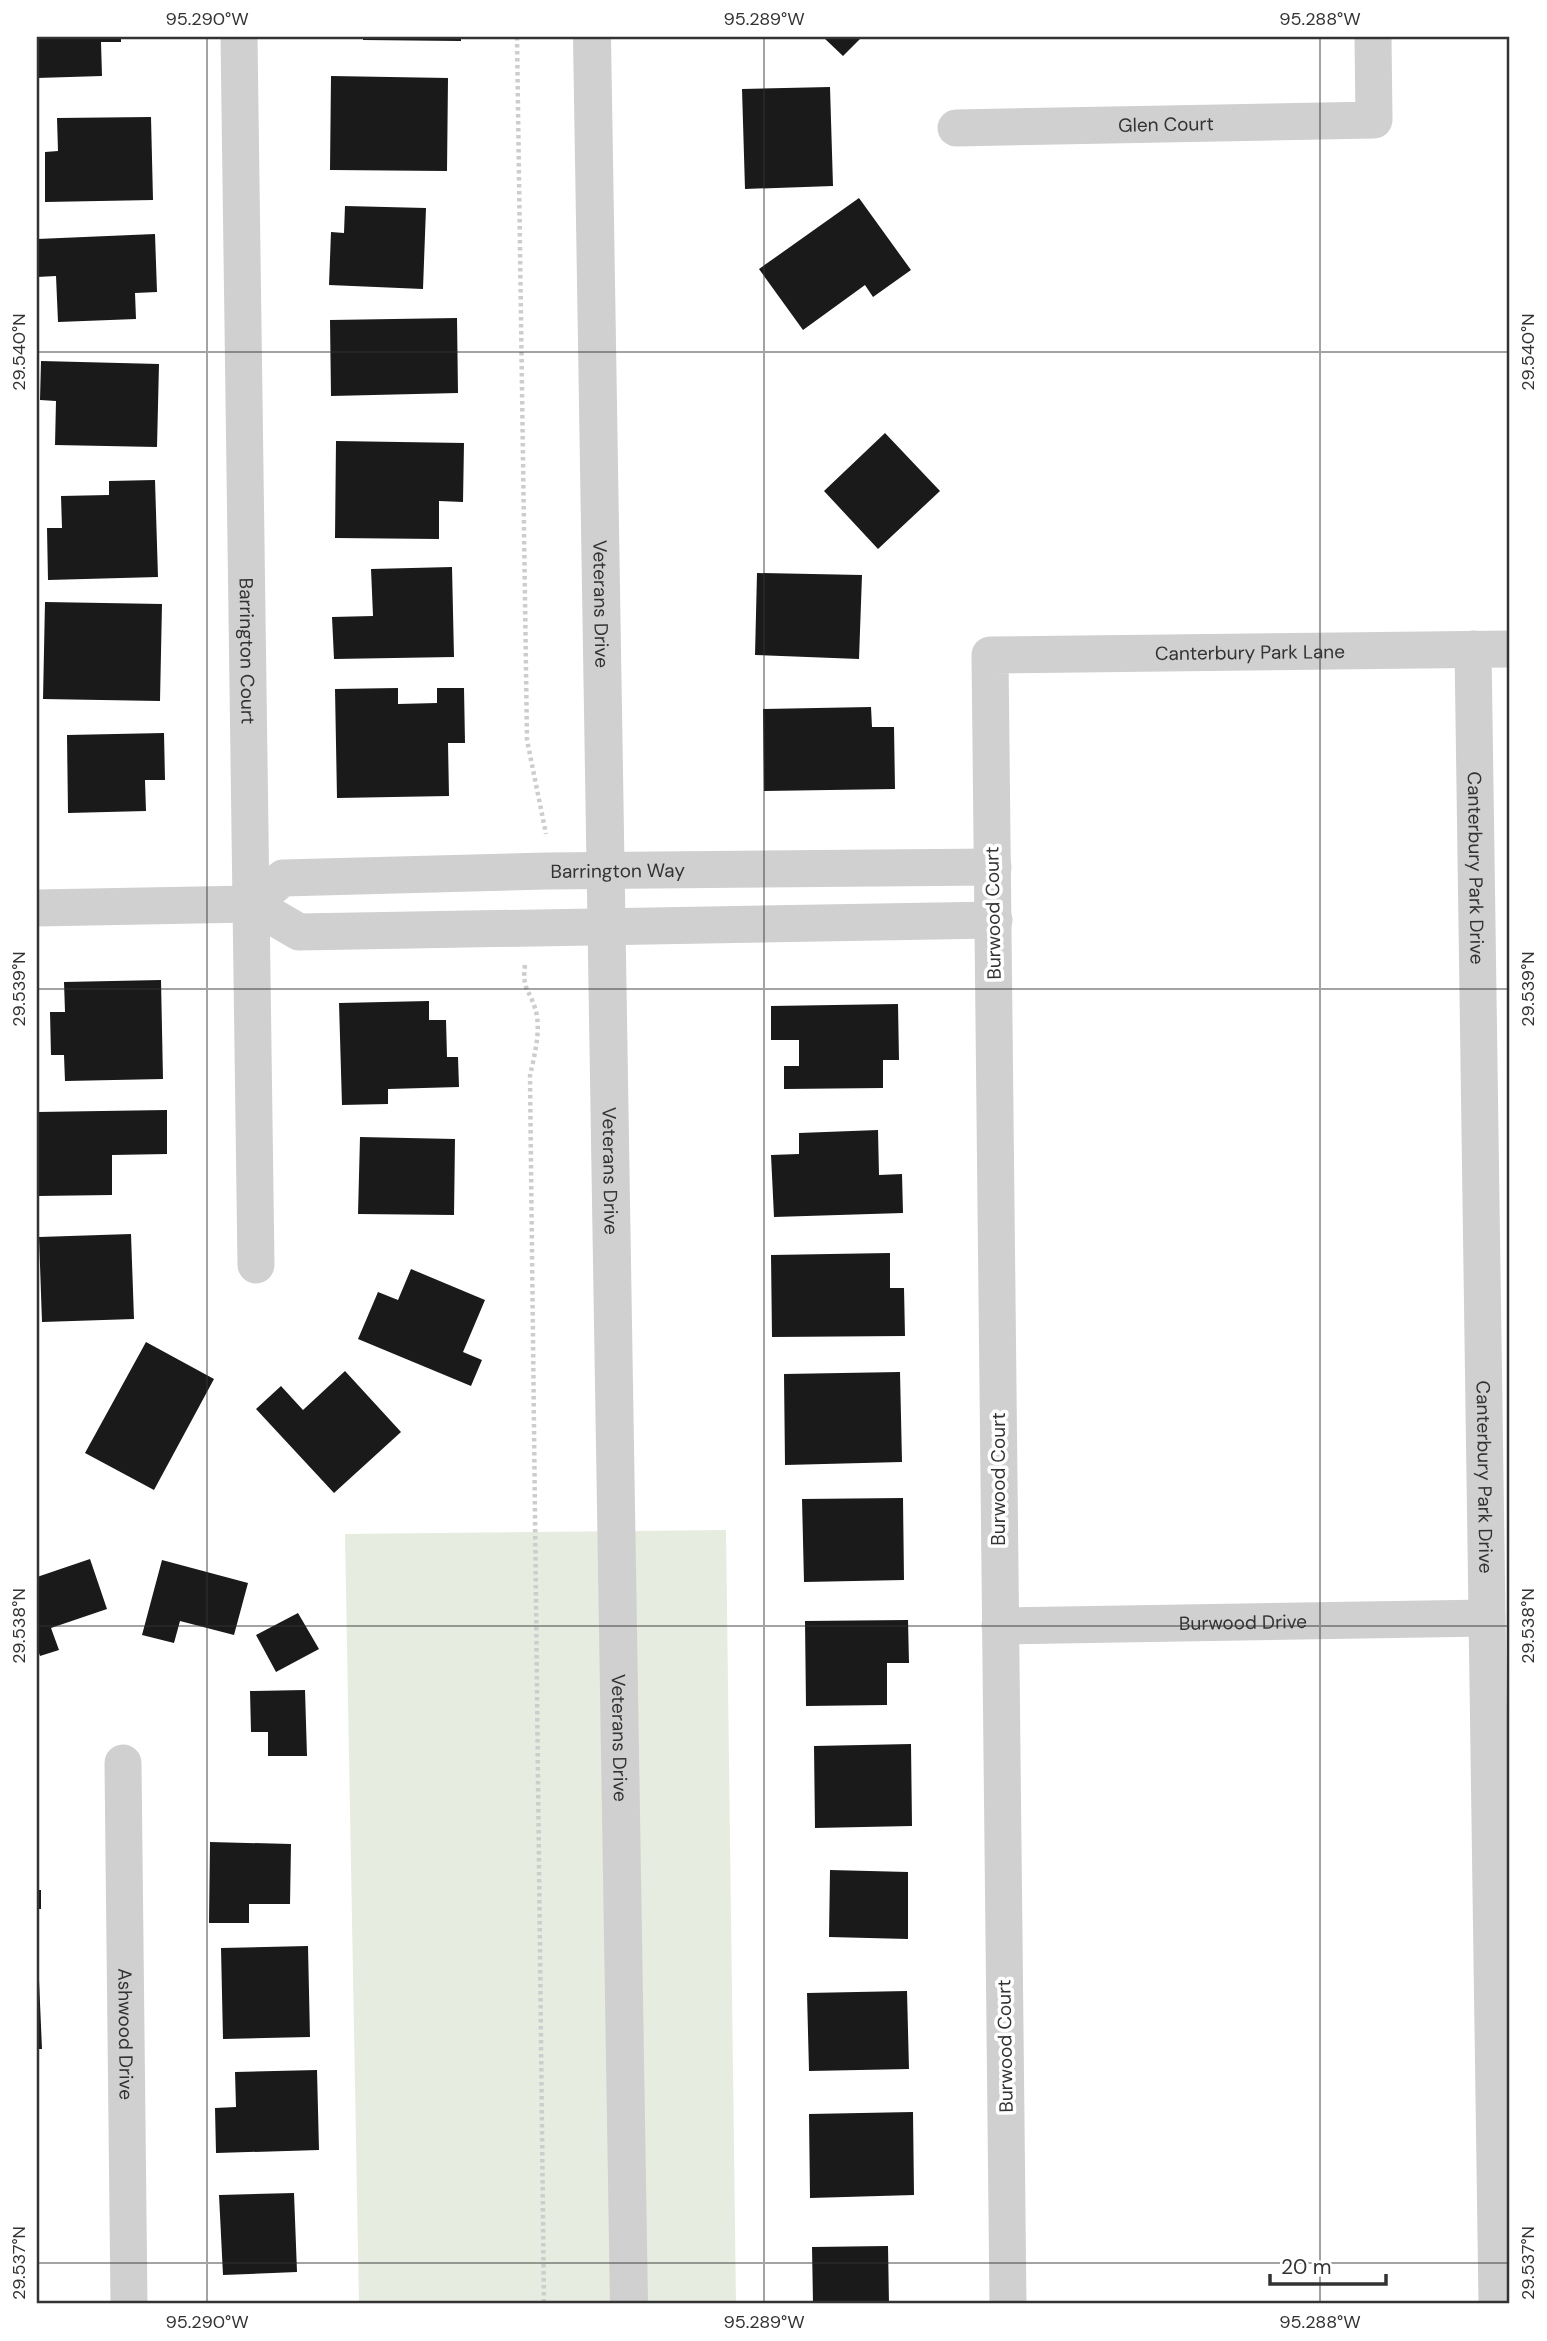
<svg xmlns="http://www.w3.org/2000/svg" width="1547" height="2341" viewBox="0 0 1547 2341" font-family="'DM Sans',sans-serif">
<rect width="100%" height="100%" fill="#fff"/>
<path fill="#e6ecdf" d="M726,1530L736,2304H359L345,1534Z"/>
<path fill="#1a1a1a" d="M37,37H121V42H101L102,76L37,78Z
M363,37H461V41L363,40Z
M823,37H862L843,56Z
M331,76L448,78L447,171L330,170Z
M830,87L833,186L745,189L742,89Z
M151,117L153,200L45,202V152L58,151L57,118Z
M859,198L911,270L873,297L865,285L803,330L759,269Z
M345,206L426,208L423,289L329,285L331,232L344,233Z
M155,234L157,292L135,293L136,319L58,322L56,276L37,277V239Z
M457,318L458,393L331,396L330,320Z
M41,361L159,364L157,447L55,445L56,401L40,400Z
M885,433L940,491L878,549L824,491Z
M336,441L464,443L463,502L439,501V539L335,538Z
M155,480L158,577L48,580L47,528H62L61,496L109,495V481Z
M452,567L454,657L334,659L332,617L373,616L371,569Z
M757,573L862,575L859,659L755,655Z
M45,602L162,604L160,701L43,699Z
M398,688V704L437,703V688H464L465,743H448L449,796L337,798L335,689Z
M871,707L872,727H894L895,789L764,791L763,709Z
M164,733L165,780H145L146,811L68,813L67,735Z
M161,980L163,1079L65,1081L64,1055H51L50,1012H65L64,982Z
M429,1001V1020H446L447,1057H458L459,1087L388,1089V1104L342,1105L339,1003Z
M898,1004L899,1060H883V1088L784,1089V1066H799V1040H771V1006Z
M167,1110V1154L112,1155V1195L37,1196V1112Z
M878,1130L879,1175L902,1174L903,1213L774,1217L771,1155L799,1154V1133Z
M360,1137L455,1139L454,1215L358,1214Z
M131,1234L134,1319L42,1322L39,1237Z
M890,1253V1288H904L905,1336L772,1337L771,1255Z
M411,1269L485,1300L463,1352L482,1360L471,1386L358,1339L378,1292L398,1300Z
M146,1342L214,1379L154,1490L85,1453Z
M345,1371L401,1432L334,1493L256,1409L281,1386L303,1410Z
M900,1372L902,1462L785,1465L784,1374Z
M903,1498L904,1580L804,1582L802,1499Z
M90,1559L107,1609L51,1628L59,1650L40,1656L37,1647V1577Z
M162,1560L248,1583L234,1635L180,1621L174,1643L142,1635Z
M298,1613L319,1649L276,1672L256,1635Z
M908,1620L909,1663H887V1705L806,1706L805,1621Z
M305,1690L307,1756H268V1732H251L250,1691Z
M911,1744L912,1826L815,1828L814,1746Z
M210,1842L291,1844L290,1904H249V1923H209Z
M830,1870L908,1872V1939L829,1937Z
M37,1890H41V1909H37Z
M308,1946L310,2037L223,2039L221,1948Z
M37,1980H39L42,2049H37Z
M907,1991L909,2069L809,2071L807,1993Z
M317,2070L319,2150L216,2153L215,2108L236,2107L235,2072Z
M913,2112L914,2195L810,2198L809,2114Z
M294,2193L297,2272L223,2275L219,2195Z
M888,2246L889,2304H813L812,2247Z"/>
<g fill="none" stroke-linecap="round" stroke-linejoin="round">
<path stroke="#cdcdcd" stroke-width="4.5" stroke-dasharray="3.5 3.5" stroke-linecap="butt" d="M517,37L527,740L546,834
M525,965C522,989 529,989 535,1008C542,1029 534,1056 530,1076L544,2304"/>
<g stroke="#d0d0d0" stroke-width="37">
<path id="s1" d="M239,37L256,1265"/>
<path id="s2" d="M956,128L1374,120L1373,37"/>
<path id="s3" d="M1473,649L1497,2304"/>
<path id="s4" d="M251,904L283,878L546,871L993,867"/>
<path d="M37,908L251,904L299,932L994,920"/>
<path id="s5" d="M1000,1626L1487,1618"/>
<path id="s6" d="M123,1763L129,2304"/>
<path id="s7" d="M1008,2304L990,655L1510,649"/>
</g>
<path stroke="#d0d0d0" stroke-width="38" id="s8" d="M592,37L629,2304"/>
</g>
<path fill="none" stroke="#333" stroke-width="2" stroke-opacity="0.45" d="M207,37V2304M764,37V2304M1320,37V2304M37,352H1510M37,989H1510M37,1626H1510M37,2263H1510"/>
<g text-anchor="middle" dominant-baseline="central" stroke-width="7" stroke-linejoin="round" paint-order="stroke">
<g font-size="19" fill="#333" stroke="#fff">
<text stroke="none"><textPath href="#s2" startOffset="210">Glen Court</textPath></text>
<text stroke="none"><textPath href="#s8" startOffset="567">Veterans Drive</textPath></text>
<text stroke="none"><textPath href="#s1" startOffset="614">Barrington Court</textPath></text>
<text stroke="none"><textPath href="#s7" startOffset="1909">Canterbury Park Lane</textPath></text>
<text stroke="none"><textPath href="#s3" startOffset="219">Canterbury Park Drive</textPath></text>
<text stroke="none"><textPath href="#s4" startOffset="376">Barrington Way</textPath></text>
<text transform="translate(993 913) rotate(-91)">Burwood Court</text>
<text stroke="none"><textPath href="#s8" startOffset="1134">Veterans Drive</textPath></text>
<text stroke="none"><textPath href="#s3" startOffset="828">Canterbury Park Drive</textPath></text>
<text transform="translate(998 1479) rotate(-90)">Burwood Court</text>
<text stroke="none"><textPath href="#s5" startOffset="243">Burwood Drive</textPath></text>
<text stroke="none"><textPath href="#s8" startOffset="1701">Veterans Drive</textPath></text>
<text stroke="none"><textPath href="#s6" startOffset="271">Ashwood Drive</textPath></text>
<text transform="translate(1005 2046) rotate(-91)">Burwood Court</text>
</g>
</g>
<rect width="1547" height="2341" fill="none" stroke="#ffffff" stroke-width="77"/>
<path d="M1270 2274v10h116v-10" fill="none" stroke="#333333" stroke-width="3.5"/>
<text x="1281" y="2274" font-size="21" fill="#333333" stroke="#ffffff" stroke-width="5" paint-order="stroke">20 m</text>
<rect x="38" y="38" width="1470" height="2264" fill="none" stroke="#333" stroke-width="2.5"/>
<g font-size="18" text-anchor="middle" fill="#333">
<text x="207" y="25">95.290°W</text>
<text x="764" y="25">95.289°W</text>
<text x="1320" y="25">95.288°W</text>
<text transform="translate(19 352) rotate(-90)" y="6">29.540°N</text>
<text transform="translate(1528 352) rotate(-90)" y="6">29.540°N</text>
<text transform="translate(19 989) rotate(-90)" y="6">29.539°N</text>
<text transform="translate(1528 989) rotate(-90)" y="6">29.539°N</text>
<text transform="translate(19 1626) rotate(-90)" y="6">29.538°N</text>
<text transform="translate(1528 1626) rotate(-90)" y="6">29.538°N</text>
<text transform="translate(19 2263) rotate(-90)" y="6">29.537°N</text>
<text transform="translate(1528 2263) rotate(-90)" y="6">29.537°N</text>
<text x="207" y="2328">95.290°W</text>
<text x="764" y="2328">95.289°W</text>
<text x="1320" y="2328">95.288°W</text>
</g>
</svg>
